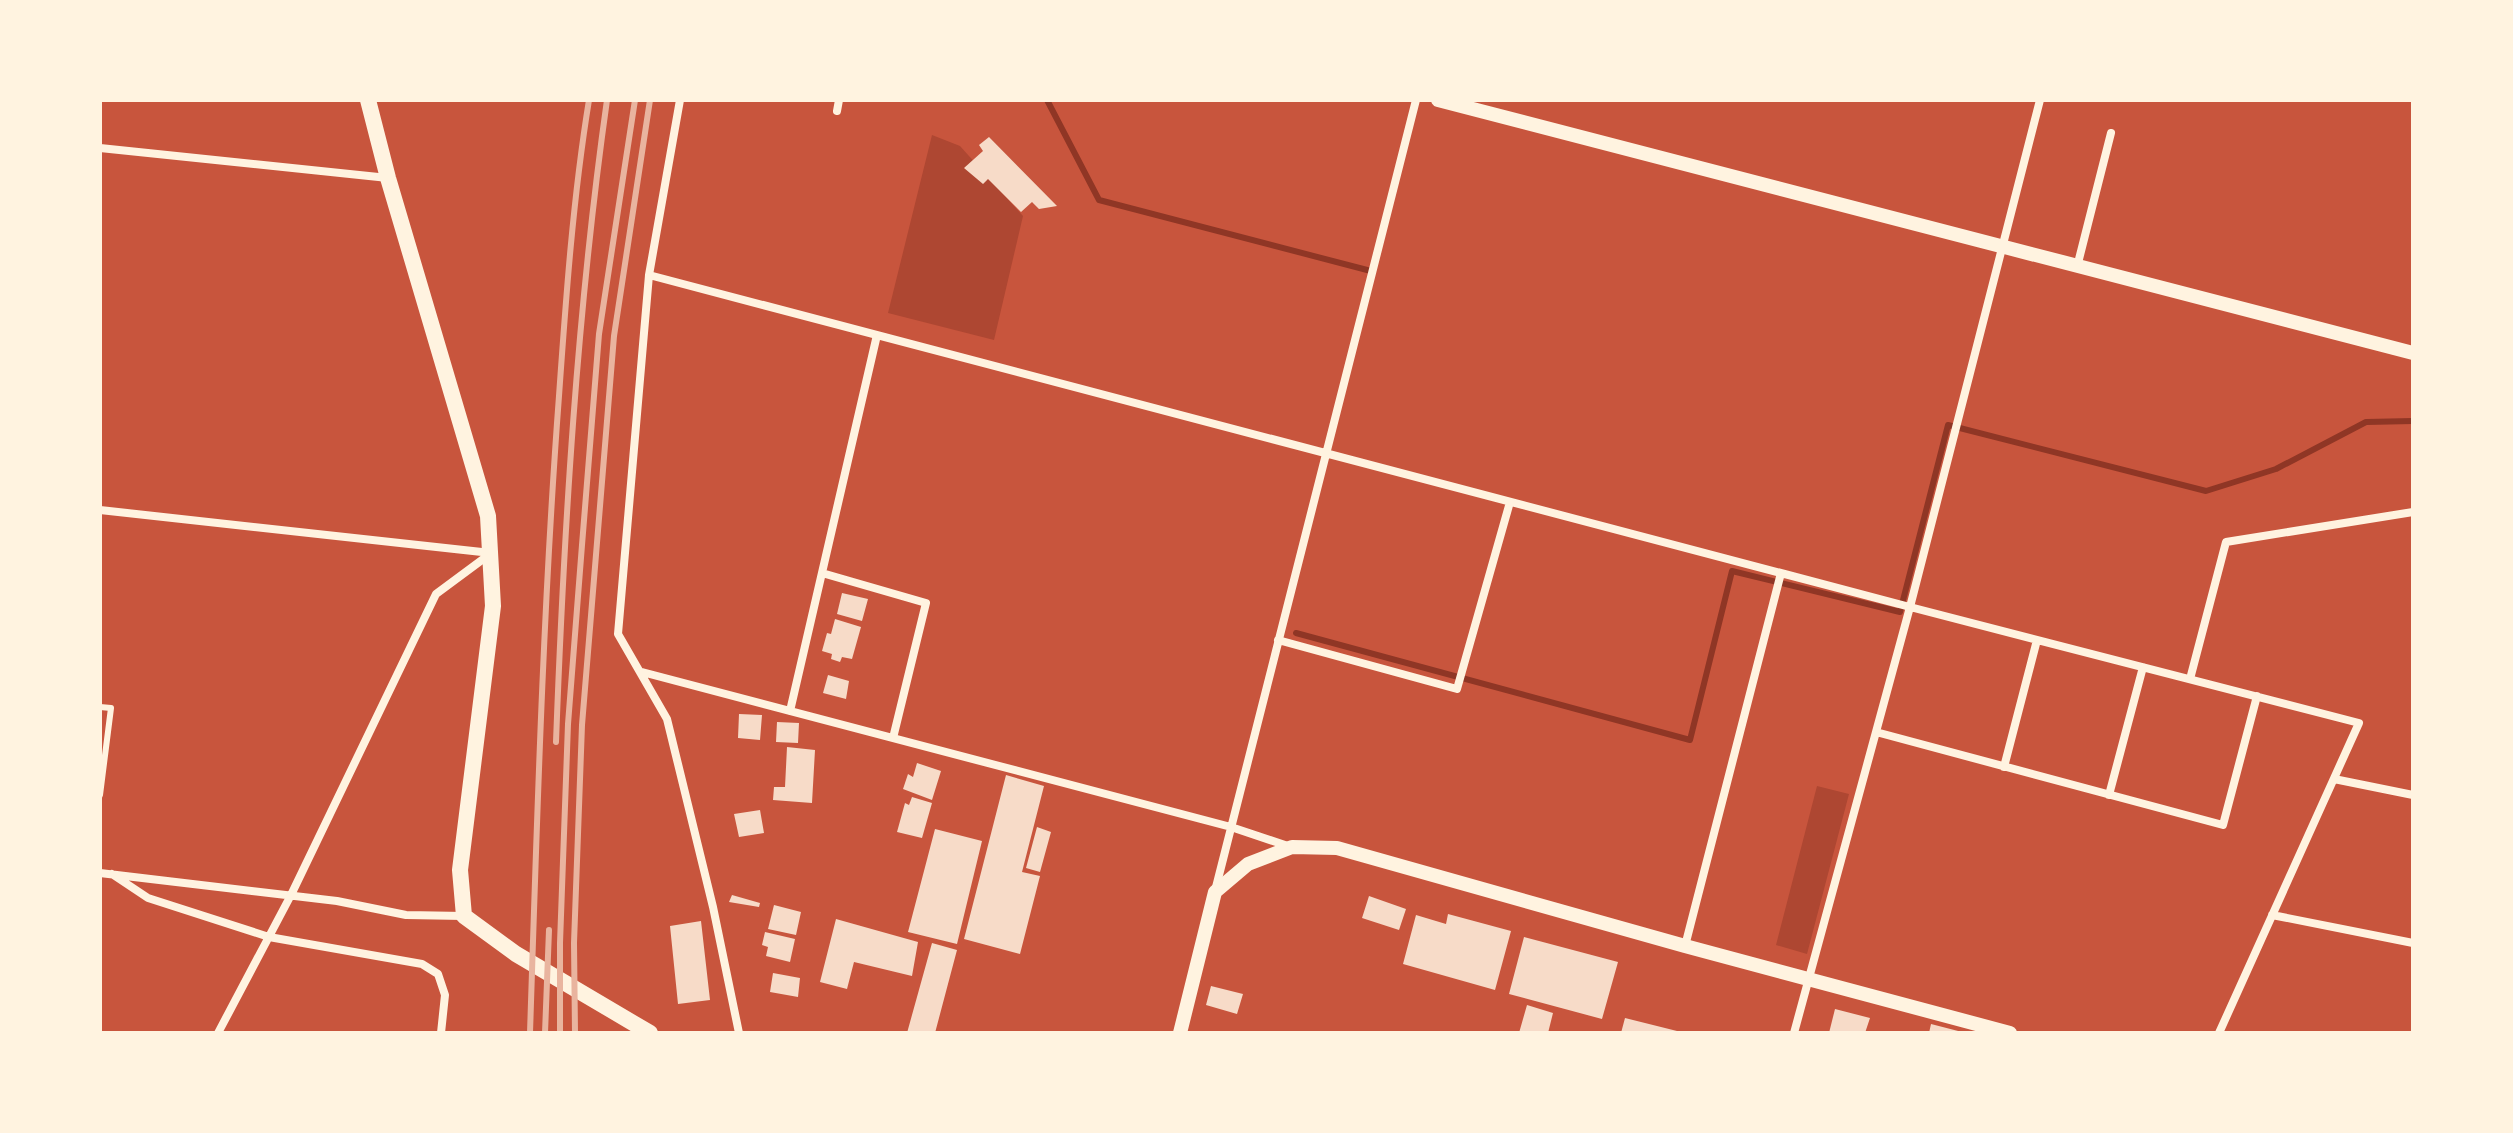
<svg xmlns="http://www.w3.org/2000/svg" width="2513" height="1133" viewBox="0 0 2513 1133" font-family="'Asap Condensed',sans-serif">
<rect width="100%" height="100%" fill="#c8553d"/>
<path fill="#ae4732" d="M932,135L960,146L1023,216L994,340L888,313Z
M1817,786L1849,794L1807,954L1776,945Z"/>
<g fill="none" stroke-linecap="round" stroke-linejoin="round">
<path stroke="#8f3625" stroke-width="6" d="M1047,100L1099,200L1371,271
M1296,633L1690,740L1732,571L1900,612L1948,425L2206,491L2276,469L2366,422L2413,421"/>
</g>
<path fill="#f7dbc8" d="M989,137L1057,206L1039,209L1032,202L1021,212L988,179L983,184L964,168L983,151L979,145Z
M842,593L868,599L862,621L837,614Z
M835,619L861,627L852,659L842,657L840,662L831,659L832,654L822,651L827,633L831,634Z
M828,675L849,681L846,699L823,693Z
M739,714L762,715L760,740L738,738Z
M777,722L799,723L798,743L776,742Z
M787,747L815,750L812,803L773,800L774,787H785Z
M917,763L941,771L932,800L903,789L908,774L913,777Z
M1006,775L1044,786L1022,872L1040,876L1020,954L964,939Z
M912,797L932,803L922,838L897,832L905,803L909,805Z
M760,810L764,833L739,837L734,814Z
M1037,827L1051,832L1040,872L1026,868Z
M935,829L982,841L957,944L908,932Z
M732,895L760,903L759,907L729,902Z
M1369,896L1406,909L1399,930L1362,918Z
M774,905L801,912L796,935L768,929Z
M1448,914L1511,931L1495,990L1403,964L1416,915L1446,924Z
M836,919L918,942L912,976L854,962L847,989L820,982Z
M701,921L710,1000L678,1004L670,926Z
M765,932L795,939L790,962L766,956L768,947L762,945Z
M1524,937L1618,962L1602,1019L1509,994Z
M932,943L957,950L935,1033H907Z
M773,973L800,978L798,997L770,992Z
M1211,986L1243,994L1237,1014L1206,1005Z
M1527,1005L1553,1013L1548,1033H1519Z
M1835,1009L1870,1018L1865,1033H1829Z
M1625,1018L1681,1032V1033H1621Z
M1931,1024L1962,1032V1033H1929Z"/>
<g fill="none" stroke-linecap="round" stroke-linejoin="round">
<path stroke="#fff3e0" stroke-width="6" d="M100,707L111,708L100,795"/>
<path stroke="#fff3e0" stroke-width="8" d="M680,100L649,275L618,634L667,719L713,907L739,1033
M837,111L839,100
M100,148L388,178
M2077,267L2111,133
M649,275L1910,607L2359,723L2219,1033
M100,510L491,553
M822,573L926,603L893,738
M1278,640L1457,689L1510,502
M642,672L1231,827L1291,847
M2190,679L2226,542L2413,512
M790,711L877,335
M1876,732L2223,825L2257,696
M2004,767L2037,640
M2334,779L2413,795
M2109,795L2143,667
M100,873L337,901L406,915L464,916
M112,874L148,898L269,937L422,964L438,974L445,995L441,1033
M1215,891L1416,100
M2272,915L2413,943
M1685,946L1781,573
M218,1033L291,895L436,594L490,554
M1794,1033L1910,607L2040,100"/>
<path stroke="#fff3e0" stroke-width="14" d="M1438,100L2413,353
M1180,1033L1215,892L1248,864L1292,847L1337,848L1685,946L2010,1033"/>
<path stroke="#fff3e0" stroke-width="16" d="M368,100L388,178L488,516L493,606L460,870L464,916L516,954L650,1033"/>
<path stroke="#e9b49f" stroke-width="6" d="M556,742C564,528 577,312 607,100
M530,1033C537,820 543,608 559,396C566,297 573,198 589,100
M545,1033L549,930
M560,1033V943L568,724L582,545L599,334L635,100
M575,1033L574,943L582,725L614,336L650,100"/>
</g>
<rect width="2513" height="1133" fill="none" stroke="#fff3e0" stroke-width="204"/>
</svg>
